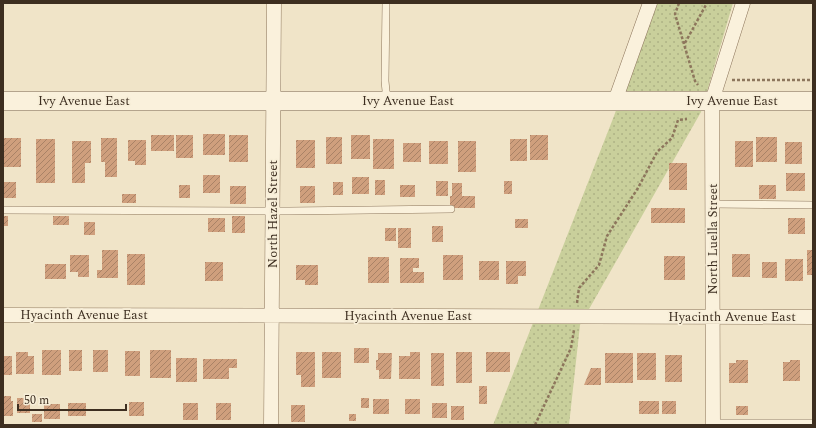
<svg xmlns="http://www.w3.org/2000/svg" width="816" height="428" viewBox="0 0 816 428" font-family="Spectral,serif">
<defs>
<pattern id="park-dots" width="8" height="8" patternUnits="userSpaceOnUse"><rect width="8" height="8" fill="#c9cf9b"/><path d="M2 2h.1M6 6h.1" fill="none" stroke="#aeb285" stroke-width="1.8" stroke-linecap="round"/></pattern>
<pattern id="building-hatch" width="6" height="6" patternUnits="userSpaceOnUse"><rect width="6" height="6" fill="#cf9f7d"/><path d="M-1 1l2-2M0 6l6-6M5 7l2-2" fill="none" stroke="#a98266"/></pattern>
</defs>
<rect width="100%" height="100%" fill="#f0e4c8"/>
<path fill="url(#park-dots)" d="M653,3H733L701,112L580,325L569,425H493L614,116Z"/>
<path fill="url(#building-hatch)" d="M203,134H225V155H203Z
M151,135H174V151H151Z
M176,135H193V158H176Z
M229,135H248V162H229Z
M351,135H370V159H351Z
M530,135H548V160H530Z
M326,137H342V164H326Z
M756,137H777V162H756Z
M4,138H21V167H4Z
M101,138H117V177H105V162H101Z
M36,139H55V183H36Z
M373,139H394V169H373Z
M510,139H527V161H510Z
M128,140H146V165H135V161H128Z
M296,140H315V168H296Z
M72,141H91V163H85V183H72Z
M429,141H448V164H429Z
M458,141H476V172H458Z
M735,141H753V167H735Z
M785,142H802V164H785Z
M403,143H421V162H403Z
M669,163H687V190H669Z
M786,173H805V191H786Z
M203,175H220V193H203Z
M352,177H369V194H352Z
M375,180H385V195H375Z
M436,181H448V196H436Z
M504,181H512V194H504Z
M4,182H16V198H4Z
M333,182H343V195H333Z
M452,183H462V196H475V208H450V196H452Z
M179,185H190V198H179Z
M400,185H415V197H400Z
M759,185H776V199H759Z
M230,186H246V204H230Z
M300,186H315V203H300Z
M122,194H136V203H122Z
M651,208H685V223H651Z
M3,216H8V226H3Z
M53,216H69V225H53Z
M232,216H245V233H232Z
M208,218H225V232H208Z
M788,218H805V234H788Z
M515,219H528V228H515Z
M84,222H95V235H84Z
M432,226H443V242H432Z
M385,228H396V241H385Z
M398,228H411V248H398Z
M102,250H118V278H97V270H102Z
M807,250H813V275H807Z
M127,254H145V285H127Z
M732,254H750V277H732Z
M70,255H89V277H78V272H70Z
M443,255H463V280H443Z
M664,256H685V280H664Z
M368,257H389V283H368Z
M400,258H419V268H413V272H424V283H400Z
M785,259H803V281H785Z
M479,261H499V280H479Z
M506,261H526V276H518V284H506Z
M205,262H223V281H205Z
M762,262H777V278H762Z
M45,264H66V279H45Z
M296,265H318V285H305V280H296Z
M354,348H369V363H354Z
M42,350H61V375H42Z
M69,350H82V371H69Z
M93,350H108V372H93Z
M150,350H171V378H150Z
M125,351H140V376H125Z
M16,352H28V356H34V374H16Z
M296,352H315V387H301V375H296Z
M322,352H341V378H322Z
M410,352H420V379H399V356H410Z
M456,352H472V383H456Z
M486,352H510V372H486Z
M378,353H392L391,379H379V370H376V360H378Z
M431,353H444V386H431Z
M605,353H633V383H605Z
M637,353H656V380H637Z
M665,355H682V382H665Z
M3,356H12V375H3Z
M176,358H197V382H176Z
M203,359H237V368H229V379H203Z
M736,360H748V383H729V363H736Z
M790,360H800V381H783V362H790Z
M591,368H601V385H584Z
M479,386H487V404H479Z
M3,396H11V401H13V416H3Z
M17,398H30V413H17Z
M361,398H369V408H361Z
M373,399H389V414H373Z
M405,399H420V414H405Z
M639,401H659V414H639Z
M662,401H676V414H662Z
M129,402H144V416H129Z
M68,403H86V416H68Z
M183,403H198V420H183Z
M216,403H231V420H216Z
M432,403H447V418H432Z
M44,404H60V419H44Z
M291,405H305V422H291Z
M451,406H464V420H451Z
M736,406H748V415H736Z
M32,414H42V422H32Z
M349,414H356V421H349Z"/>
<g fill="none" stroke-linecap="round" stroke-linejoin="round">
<defs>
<path id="lane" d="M386,3L385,81L387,101
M713,204L813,205
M3,210L289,211L451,209
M713,423H813"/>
<path id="street" d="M615,101L650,3
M3,315L813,317
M271,425L274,3
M713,425L712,101L743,3"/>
<path id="secondary" d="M3,101H813"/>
</defs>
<use href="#lane" stroke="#8d765c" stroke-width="8"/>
<use href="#street" stroke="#8d765c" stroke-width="15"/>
<use href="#secondary" stroke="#6f573f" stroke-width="20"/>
<path stroke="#8d765c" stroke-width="2.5" stroke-dasharray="3 2" stroke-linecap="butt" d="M679,3L675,14L695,81L698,85
M685,43L707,3
M732,80H813
M577,303L579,288L599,265L607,236L638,188L657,152L672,138L678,120L687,119
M535,425L571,348L574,330"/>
<use href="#lane" stroke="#faf1dc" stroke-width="7"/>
<use href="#street" stroke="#faf1dc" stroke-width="14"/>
<use href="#secondary" stroke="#faf1dc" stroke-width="19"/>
</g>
<g text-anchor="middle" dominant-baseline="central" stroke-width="3.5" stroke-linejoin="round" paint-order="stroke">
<g font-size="13" fill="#3d2e20" stroke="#f7eed8">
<text x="84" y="101">Ivy Avenue East</text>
<text x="408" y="101">Ivy Avenue East</text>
<text x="732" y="101">Ivy Avenue East</text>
<text transform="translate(273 214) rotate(-90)">North Hazel Street</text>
<text transform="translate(713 239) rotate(-90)">North Luella Street</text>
<text x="84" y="315">Hyacinth Avenue East</text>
<text x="408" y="316">Hyacinth Avenue East</text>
<text x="732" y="317">Hyacinth Avenue East</text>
</g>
</g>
<rect width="816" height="428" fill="none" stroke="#3d2e20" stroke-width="8"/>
<path d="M18 404v6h108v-6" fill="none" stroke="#3d2e20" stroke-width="2"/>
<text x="24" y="404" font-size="12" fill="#3d2e20" stroke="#f7eed8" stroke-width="3" paint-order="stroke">50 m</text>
</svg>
